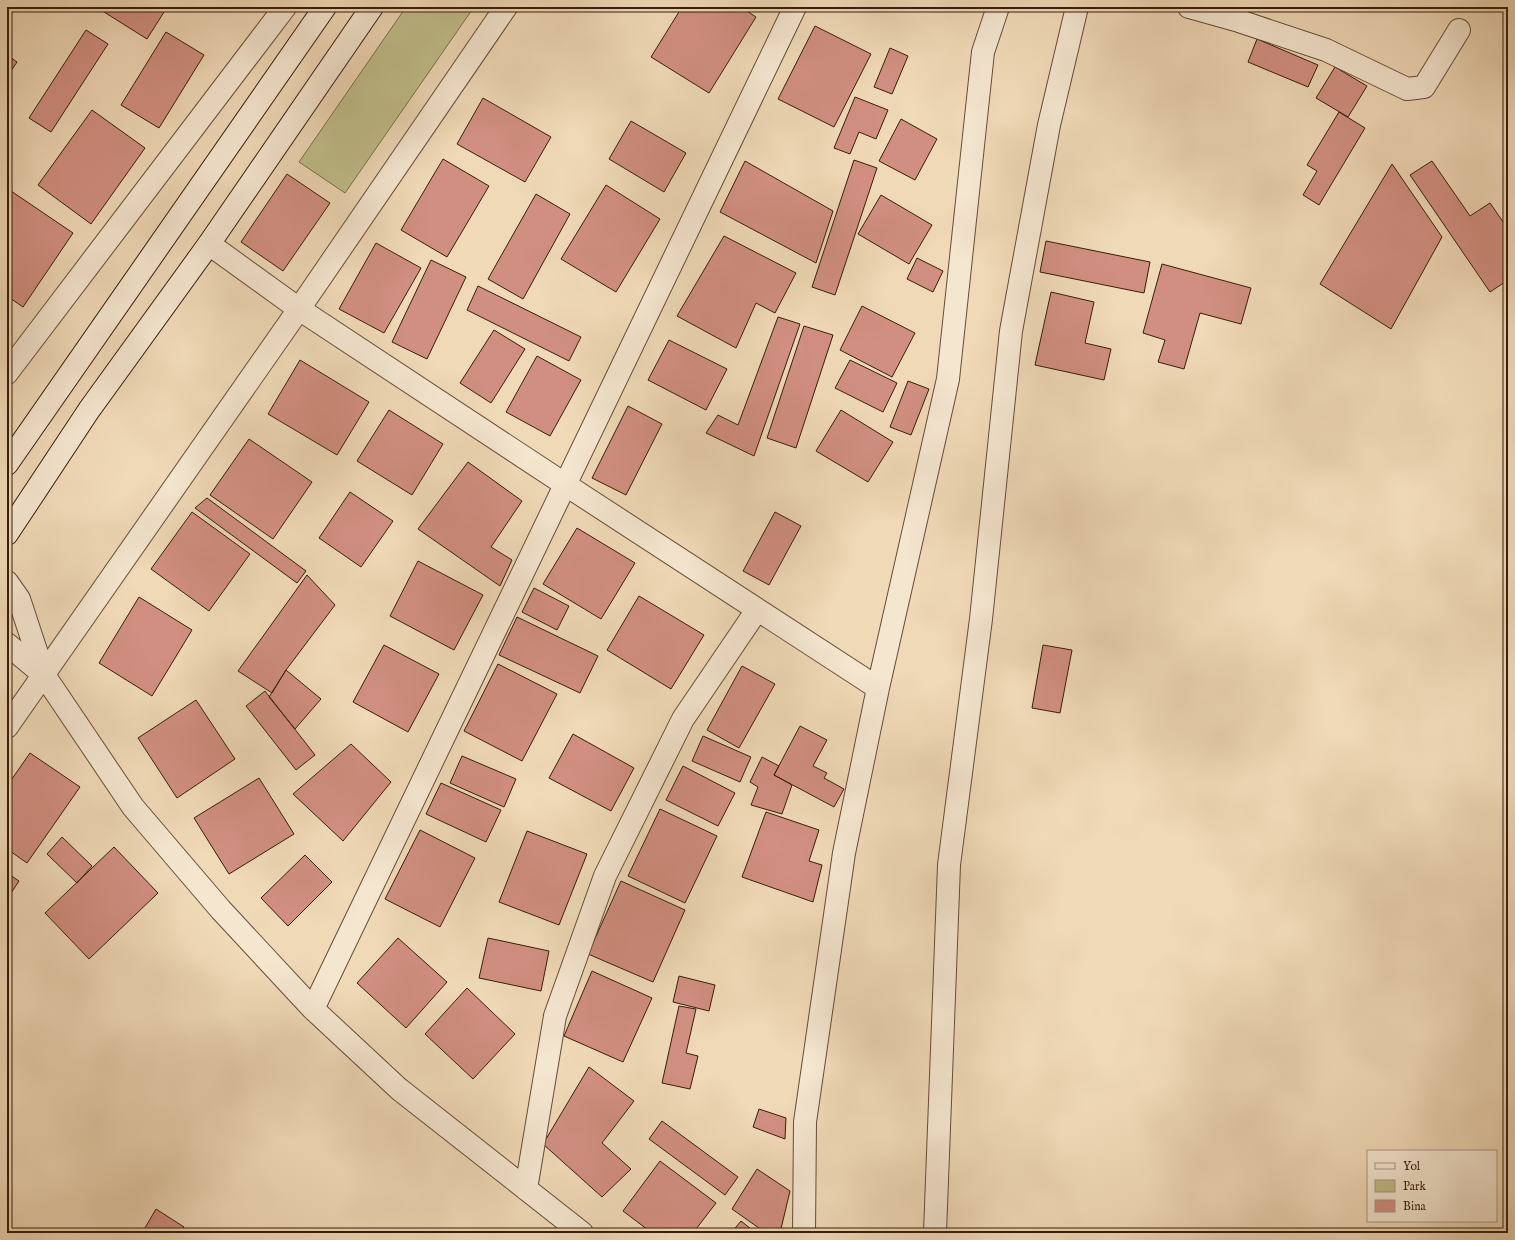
<svg xmlns="http://www.w3.org/2000/svg" width="1515" height="1240" viewBox="0 0 1515 1240" font-family="'IM FELL English',serif">
<rect width="100%" height="100%" fill="#f0d9b7"/>
<filter id="stains"><feTurbulence type="fractalNoise" baseFrequency=".005" numOctaves="4"/><feColorMatrix values="0 0 0 0 .2 0 0 0 0 .09 0 0 0 0 .02 0 0 0 .5 -.17"/></filter>
<radialGradient id="worn" r=".72"><stop offset=".6" stop-color="#630" stop-opacity="0"/><stop offset="1" stop-color="#630" stop-opacity=".3"/></radialGradient>
<path fill="#c0be8a" stroke="#7c6e4a" d="M406,7H474L345,193L299,162Z"/>
<path fill="#d18f81" stroke="#371d0b" d="M107,7H157L164,12L147,39L104,12Z
M682,7H741L756,17L709,93L651,57Z
M815,26L871,54L834,127L778,99Z
M86,30L108,44L51,132L29,118Z
M166,32L204,55L159,128L121,105Z
M1257,39L1318,65L1308,87L1248,62Z
M890,48L908,56L892,94L874,87Z
M7,55L17,62L7,77Z
M1335,67L1367,86L1348,117L1316,98Z
M855,97L888,110L876,139L859,132L850,154L834,148Z
M483,98L551,137L525,182L457,144Z
M92,110L145,148L91,224L38,185Z
M1339,112L1365,128L1319,205L1303,195L1317,171L1307,165Z
M901,119L937,139L915,180L879,161Z
M631,121L686,153L664,192L609,159Z
M443,159L489,186L447,257L401,230Z
M854,160L877,168L835,295L812,287Z
M745,161L833,211L816,263L720,212Z
M1432,161L1470,216L1490,203L1508,229V280L1490,292L1410,175Z
M1392,164L1442,237L1391,329L1320,284Z
M287,174L330,203L283,271L241,242Z
M606,185L660,219L616,292L561,259Z
M11,191L73,233L23,307L7,296V198Z
M536,194L570,214L523,299L488,279Z
M881,195L932,225L909,264L858,234Z
M724,236L796,273L775,313L756,303L736,348L677,316Z
M1046,241L1150,262L1144,293L1040,272Z
M376,243L421,268L384,333L339,309Z
M917,258L943,271L933,292L907,279Z
M431,260L466,277L427,359L392,342Z
M1162,264L1251,288L1241,324L1200,313L1184,369L1158,362L1165,340L1143,333Z
M478,286L581,337L569,361L467,310Z
M1051,292L1094,302L1085,343L1111,349L1104,380L1035,365Z
M862,306L915,333L892,377L840,350Z
M778,317L800,324L754,456L706,433L718,415L738,425Z
M804,326L833,335L796,448L767,438Z
M494,330L525,349L491,403L460,383Z
M669,340L727,369L706,410L648,380Z
M537,356L581,380L550,436L506,412Z
M300,360L369,402L337,455L268,414Z
M850,360L897,383L883,412L835,388Z
M908,381L929,389L911,435L890,427Z
M628,406L662,424L626,495L592,478Z
M389,410L443,444L412,495L357,461Z
M841,410L893,442L868,482L816,451Z
M249,439L312,482L273,539L210,495Z
M468,462L522,501L491,547L512,560L500,586L418,529Z
M350,492L393,521L361,567L319,538Z
M207,498L306,571L297,583L195,508Z
M192,512L250,554L209,611L151,569Z
M775,512L801,526L769,585L743,571Z
M577,528L635,563L601,619L543,584Z
M418,561L483,595L454,650L390,616Z
M307,575L335,605L286,670L272,693L238,671Z
M534,588L569,606L557,630L522,612Z
M639,596L704,635L671,689L607,650Z
M139,597L192,630L152,696L99,663Z
M517,617L598,656L580,693L499,655Z
M384,645L439,674L408,732L353,702Z
M1043,645L1072,650L1060,713L1032,708Z
M498,664L557,694L522,761L464,731Z
M742,666L775,684L739,748L707,730Z
M286,670L321,699L295,729L269,697Z
M265,691L315,755L296,770L246,706Z
M196,700L235,759L177,798L138,738Z
M800,726L827,740L813,766L827,773L824,778L844,789L834,807L774,775Z
M573,734L634,768L611,811L549,778Z
M703,736L751,757L740,782L692,761Z
M351,744L391,782L343,841L293,794Z
M30,753L80,787L27,863L7,849V786Z
M462,756L516,779L504,807L450,783Z
M762,757L779,766L774,775L792,785L782,814L751,805L758,787L750,782Z
M683,766L735,793L718,826L666,800Z
M259,778L294,834L229,874L194,818Z
M441,783L501,810L486,842L426,814Z
M660,809L717,836L685,903L628,876Z
M766,812L819,830L809,861L822,865L813,902L742,877Z
M420,830L475,858L440,927L385,899Z
M527,831L587,854L559,925L499,902Z
M62,837L92,866L77,883L47,854Z
M114,847L158,893L89,959L45,913Z
M305,855L332,882L288,926L261,898Z
M7,873L19,881L7,899Z
M621,881L685,910L653,982L588,954Z
M398,938L447,982L406,1028L357,983Z
M488,938L549,951L541,991L479,978Z
M592,971L652,998L623,1062L564,1036Z
M679,976L715,985L709,1011L673,1002Z
M467,988L515,1034L473,1079L425,1034Z
M679,1006L696,1009L686,1053L698,1056L690,1089L662,1083Z
M589,1067L634,1101L602,1143L631,1169L602,1197L543,1144Z
M759,1109L786,1118L785,1139L753,1127Z
M662,1121L738,1177L725,1195L649,1139Z
M660,1161L716,1203L693,1233H652L623,1211Z
M757,1169L790,1191L780,1233H766L732,1209Z
M156,1209L184,1227L180,1233H142Z
M741,1221L756,1233H731Z"/>
<g fill="none" stroke-linecap="round" stroke-linejoin="round">
<defs>
<path id="minor" d="M1189,7L1239,21L1326,50L1407,89L1424,87L1459,30
M209,244L299,309L566,485L878,688
M7,373L285,7
M7,582L19,599L44,675
M7,644L44,675L133,807L221,910L313,1009L399,1089L582,1233
M7,727L299,309L506,7
M313,1009L795,7
M526,1189L555,1016L605,876L683,719L757,610
M804,1233L805,1122L844,853L878,688L948,379L983,52L998,7
M935,1233L949,865L981,619L1011,331L1049,125L1077,7"/>
<path id="secondary" d="M7,464L325,7
M7,534L89,410L209,244L372,7"/>
</defs>
<use href="#minor" stroke="#654c36" stroke-width="24"/>
<use href="#secondary" stroke="#371d0b" stroke-width="24"/>
<use href="#minor" stroke="#f5e6d0" stroke-width="22"/>
<use href="#secondary" stroke="#f5e6d0" stroke-width="22"/>
</g>
<rect width="1515" height="1240" fill="none" stroke="#f0d9b7" stroke-width="24"/>
<rect x="8" y="8" width="1499" height="1224" fill="none" stroke="#371d0b" stroke-width="2"/>
<rect x="12" y="12" width="1491" height="1216" fill="none" stroke="#371d0b"/>
<rect x="1367" y="1150" width="130" height="72" fill="#f5e6d0" stroke="#a99681"/>
<rect x="1375" y="1163" width="20" height="6" fill="#f5e6d0" stroke="#a99681"/>
<text x="1403" y="1170" font-size="12" fill="#371d0b">Yol</text>
<rect x="1375" y="1180" width="20" height="12" fill="#c0be8a" stroke="#a99681"/>
<text x="1403" y="1190" font-size="12" fill="#371d0b">Park</text>
<rect x="1375" y="1200" width="20" height="12" fill="#d18f81" stroke="#a99681"/>
<text x="1403" y="1210" font-size="12" fill="#371d0b">Bina</text>
<rect width="100%" height="100%" filter="url(#stains)"/>
<rect width="100%" height="100%" fill="url(#worn)"/>
</svg>
